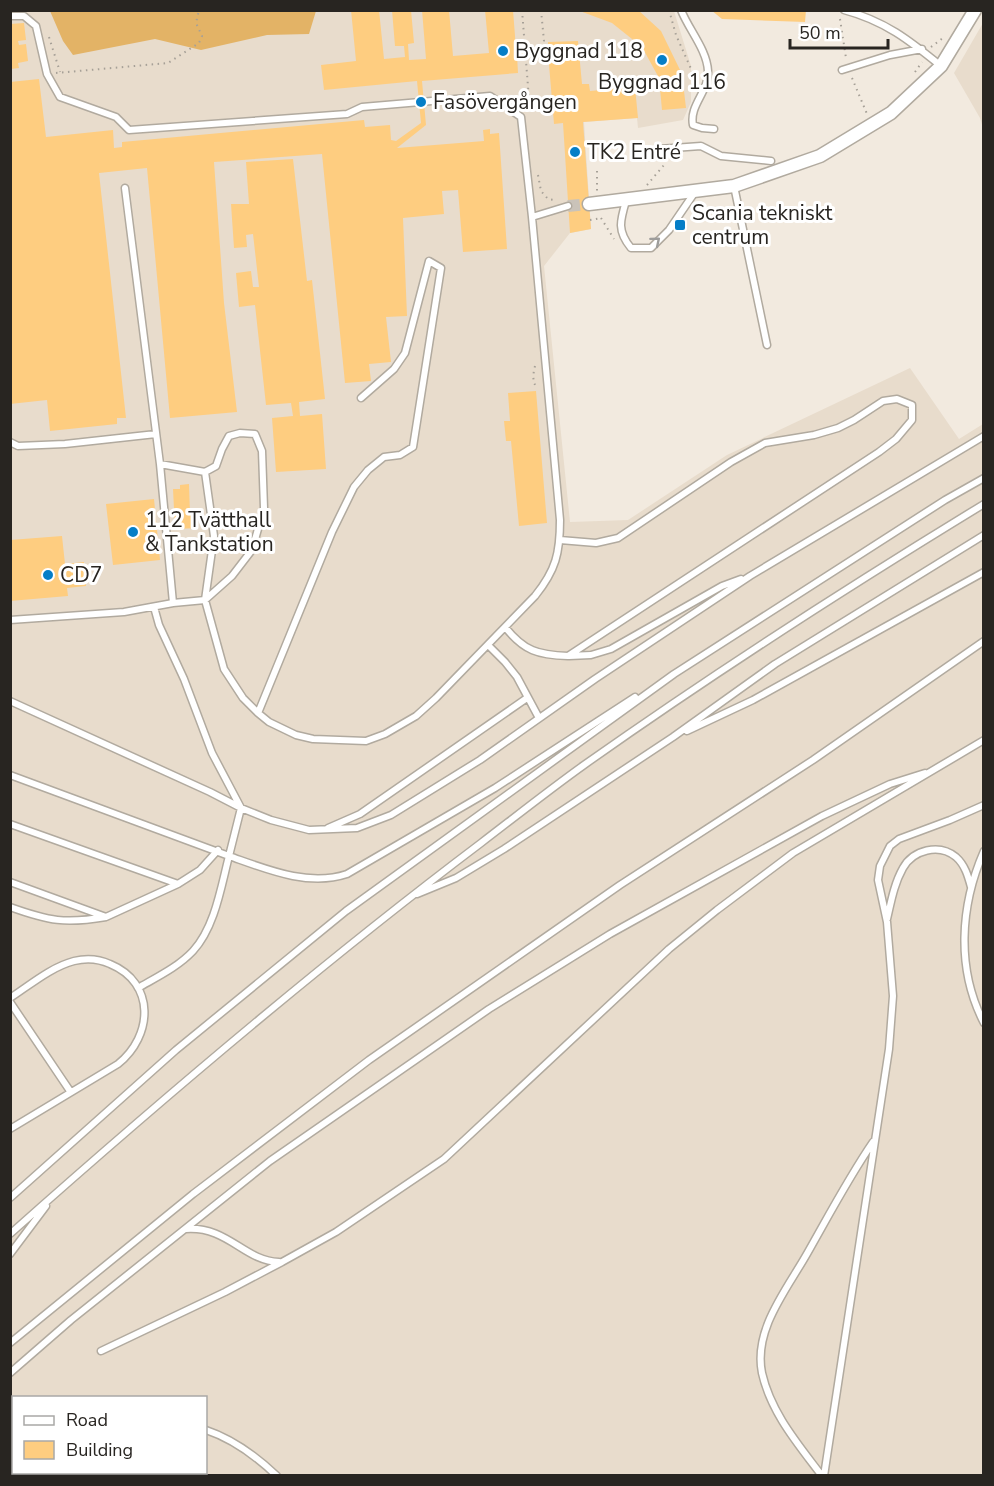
<svg xmlns="http://www.w3.org/2000/svg" width="994" height="1486" viewBox="0 0 994 1486" font-family="'Nunito Sans',sans-serif">
<rect width="100%" height="100%" fill="#f2eadf"/>
<path fill="#e8dccc" fill-rule="evenodd" d="M10,11H674L691,66V102L683,120L638,128L637,118L584,122L591,229L570,233L544,266L570,522L628,520L727,455L910,368L959,439L983,424V1475H11ZM14,1398H206V1472H14Z
M983,23V128L980,118L954,73Z"/>
<path fill="#e3b366" d="M50,11H316L309,34L267,35L201,50L155,39L73,55L63,41Z"/>
<path fill="#fecd80" d="M351,10H379L384,59L405,57L404,46H395L392,10H411L414,43L408,44L409,60L426,59L422,10H449L453,56L489,53L485,10H513L516,49L548,47V42L578,41L582,84H589L590,91L635,87L638,118L583,122L591,229L570,233L563,123L554,124L548,53L517,55L518,73L422,81L426,125L397,148L484,141L483,130L490,129V134L499,133L507,249L463,252L458,190L442,191L444,214L403,218L407,316L386,317L391,362L369,364L371,381L345,383L322,154L214,162L224,303L237,412L170,418L147,168L99,173L126,418H117V424L50,431L47,400L10,404V82L39,79L46,137L113,130L114,148L122,147V142L364,120L365,127L390,125L391,140L396,141L421,123L417,81L324,90L321,65L356,61Z
M577,10H638L661,31L682,74L686,108L662,110L659,78L642,47L612,23Z
M711,10H806L805,22L722,19Z
M24,23L26,40L18,41L19,45L26,44L28,61L18,63L19,68L11,69L10,24Z
M293,159L307,281L312,280L325,399L299,402L300,416L322,414L326,469L276,472L272,418L293,416L291,403L266,405L255,305L239,307L236,273L251,271L253,287H259L253,234L246,235L247,247L234,248L231,204H249L246,162Z
M536,391L547,523L519,526L511,441H506L504,421H510L508,393Z
M189,484L190,514H197L198,528L175,529L173,489H180V485Z
M154,499L160,560L113,565L106,504Z
M62,536L65,564L84,562L86,586L67,588L68,596L10,601V540Z"/>
<g fill="none" stroke-linecap="round" stroke-linejoin="round">
<path stroke="#cac3b9" stroke-width="12" stroke-dasharray="12 6" stroke-linecap="butt" d="M568,206L589,204"/>
<defs>
<path id="lane" d="M681,10C689,30 707,50 708,71C709,92 689,105 693,125L702,128L714,129
M844,10C885,21 909,40 941,66
M10,16H24L36,26L47,74L60,97L116,117L129,130L347,114L362,107L490,96L521,117L532,217
M842,70L890,55L922,49
M659,149L701,146L721,156L771,161
M734,186L767,345
M125,188L160,464
M626,201C620,221 617,231 631,248H651L669,230L695,192
M10,442L18,446L65,444L156,434
M173,603L160,464L205,472L216,466L222,449L229,436L240,433L255,434L262,451L264,508L252,550L232,576L205,600L224,669L243,698L258,713L269,722L296,735L313,739L366,741L385,734L416,716L436,698L535,596C556,570 560,553 560,520L532,217L568,206
M10,620L124,612L173,603L205,600L214,536L205,472
M505,627C524,651 538,655 568,656L879,452L896,439L912,420V405L897,399L883,401L854,420L838,428L814,435L765,443L731,462L618,538L596,543L560,540
M488,645L505,662L517,677L539,718
M569,656L591,655L611,649L722,586L741,579
M10,701L210,792L241,808L271,820L309,830L357,828L391,815L480,760L595,679L750,576L984,436
M258,713L332,532L354,487L368,470L384,457L400,455L413,447L441,268L429,261L405,353L394,369L361,398
M687,731L753,700L984,572
M10,775L229,856L241,808L212,753L184,679L159,625L154,607
M10,824L178,884
M328,828L360,814L527,698
M984,851C960,906 956,969 984,1023
M10,882L106,917L178,884L200,870L218,850
M417,894L456,878L504,849L673,737L775,664L984,535
M10,907C49,921 65,924 106,917
M887,919C891,902 894,884 903,868C913,850 939,843 956,857C965,865 968,876 971,887
M138,988C157,977 178,967 193,951C215,927 221,887 229,856C266,869 308,887 347,874L495,788L635,697
M10,998C30,985 51,967 74,961C86,958 99,959 110,964C156,983 153,1036 118,1064L10,1129
M10,1002L70,1091
M10,1198L176,1050L346,911L674,674L945,500L984,478
M186,1229C228,1226 244,1261 279,1262
M10,1234C163,1098 318,966 481,843C515,817 549,790 584,765C714,673 848,587 984,504
M10,1254L46,1206
M10,1343L193,1194L369,1060L620,885L813,760L984,641
M101,1351L225,1292L282,1262L336,1232L444,1159L669,949L717,910L793,853L984,740
M10,1373L71,1320L270,1161L489,1009L610,934L822,816L890,784L925,773
M206,1430C233,1439 256,1456 277,1476
M10,1473L14,1470
M822,1476C798,1444 771,1413 762,1373C753,1329 788,1288 808,1252C829,1215 849,1177 873,1142
M824,1476L889,1049L893,996L887,922L878,880L880,866L890,846L899,839L950,820L984,805"/>
<path id="street" d="M589,204L734,186L820,156L891,113L941,66L975,10"/>
</defs>
<use href="#lane" stroke="#b1aa9f" stroke-width="9"/>
<use href="#street" stroke="#b1aa9f" stroke-width="15"/>
<path stroke="#a6a097" stroke-width="2" stroke-dasharray="1.5 4.5" stroke-linecap="butt" d="M522,10L530,112
M541,10L544,41L543,61
M669,10L676,35L692,71V90
M840,19L846,58
M49,37L60,72
M931,47L943,38
M915,72L922,62
M56,73L168,63L199,43L202,36L196,23L199,10
M852,78L867,114
M597,171V191
M538,175L541,191L548,199L555,200
M647,185L664,165
M601,218L614,239
M590,220L601,218
M535,366C533,375 532,380 537,389"/>
<use href="#lane" stroke="#fff" stroke-width="6"/>
<use href="#street" stroke="#fff" stroke-width="12"/>
</g>
<defs><path id="oneway-chevron" d="M-2-3.5L2.5 0L-2 3.5" fill="none" stroke-width="1.6" stroke-linecap="round" stroke-linejoin="round" transform="scale(1.5)"/></defs>
<use stroke="#9e9d9b" href="#oneway-chevron" transform="translate(656 241) rotate(-40)"/>
<g fill="#057ec7" stroke="#fff" stroke-width="2">
<circle cx="503" cy="51" r="6"/>
<circle cx="662" cy="60" r="6"/>
<circle cx="421" cy="102" r="6"/>
<circle cx="575" cy="152" r="6"/>
<rect x="674" y="219" width="12" height="12" rx="3"/>
<circle cx="133" cy="532" r="6"/>
<circle cx="48" cy="575" r="6"/>
</g>
<g text-anchor="middle" dominant-baseline="central" stroke-width="6" stroke-linejoin="round" paint-order="stroke">
<g font-size="21" fill="#282521" stroke="#fff" text-anchor="start">
<text x="515" y="51">Byggnad 118</text>
<text x="662" y="82" text-anchor="middle">Byggnad 116</text>
<text x="433" y="102">Fasövergången</text>
<text x="587" y="152">TK2 Entré</text>
<text x="692" y="213">Scania tekniskt<tspan x="692" dy="24">centrum</tspan></text>
<text x="145" y="520">112 Tvätthall<tspan x="145" dy="24">&amp; Tankstation</tspan></text>
<text x="60" y="575">CD7</text>
</g>
</g>
<rect width="994" height="1486" fill="none" stroke="#282521" stroke-width="24"/>
<rect x="12" y="1396" width="195" height="78" fill="#ffffff" stroke="#a9a8a6" stroke-width="1.5"/>
<rect x="24" y="1416" width="30" height="9" fill="#ffffff" stroke="#a9a8a6" stroke-width="1.5"/>
<text x="66" y="1426" font-size="18" fill="#282521">Road</text>
<rect x="24" y="1441" width="30" height="18" fill="#fecd80" stroke="#a9a8a6" stroke-width="1.5"/>
<text x="66" y="1456" font-size="18" fill="#282521">Building</text>
<path d="M790 39v9h98v-9" fill="none" stroke="#282521" stroke-width="3"/>
<text x="799" y="39" font-size="18" fill="#282521" stroke="#ffffff" stroke-width="4.5" paint-order="stroke">50 m</text>
</svg>
